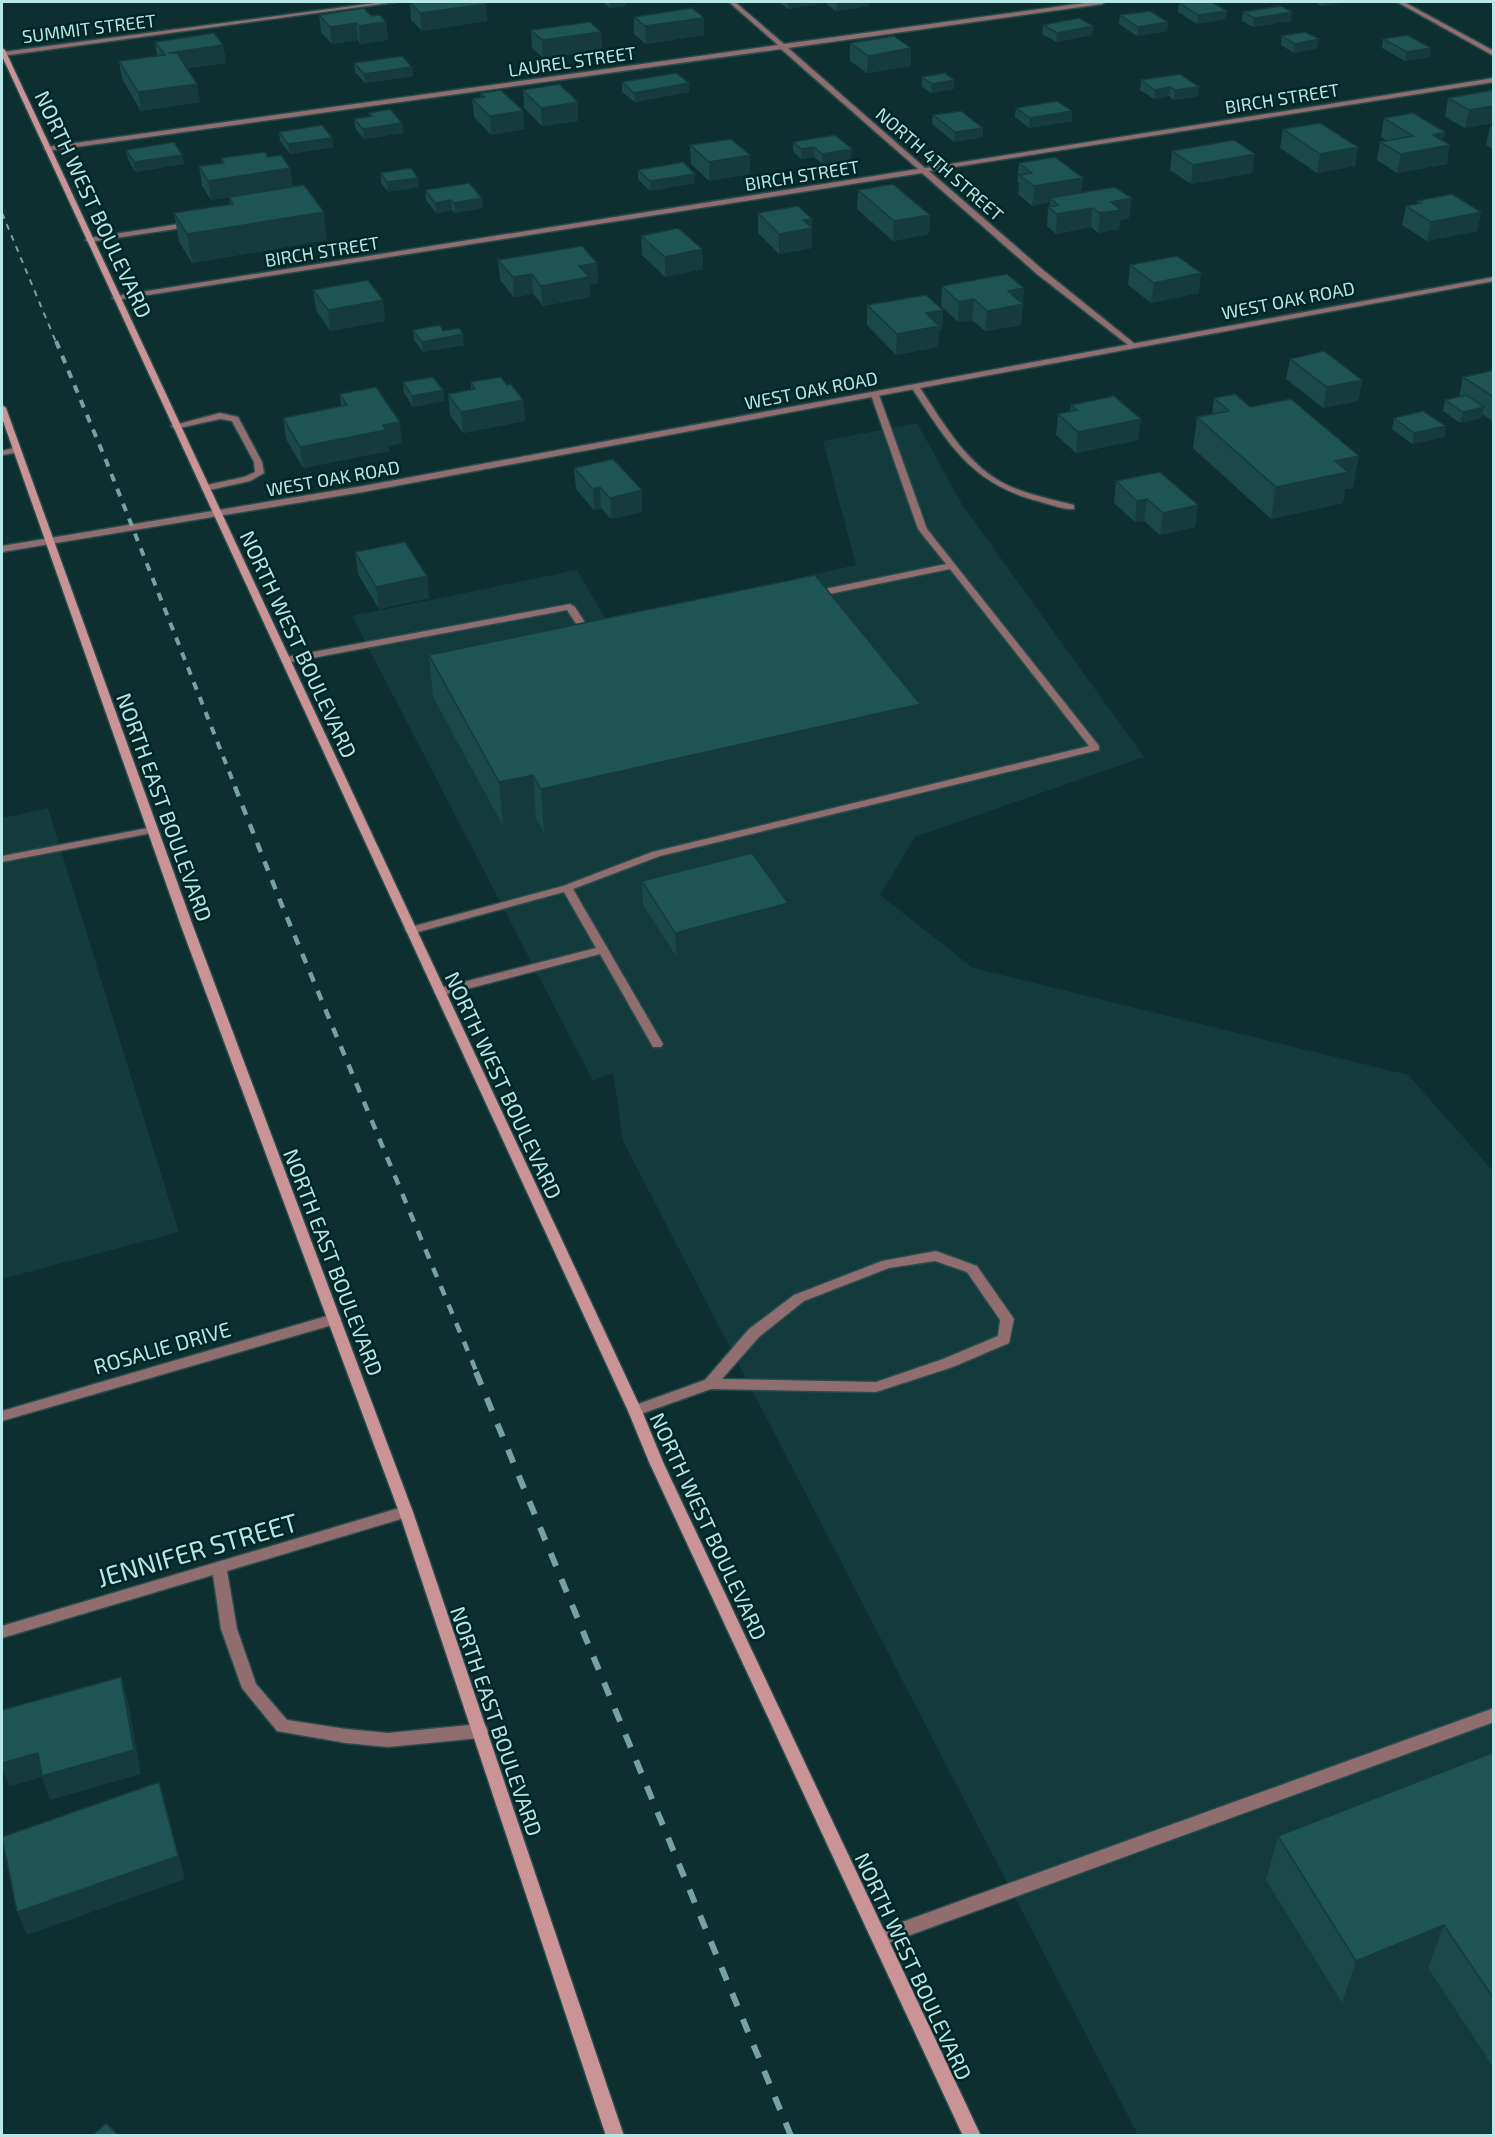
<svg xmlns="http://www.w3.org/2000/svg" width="1495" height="2137" viewBox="0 0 1495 2137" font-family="'Exo 2',sans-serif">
<rect width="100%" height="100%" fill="#0d2f30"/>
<path fill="#143b3c" d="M917,423L963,506L1144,757L915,837L880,895L973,968L1408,1075L1493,1171V2135H1138L623,1141L613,1073L593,1081L352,616L577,570L606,620L856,565L823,441Z
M48,808L179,1232L2,1279V818Z"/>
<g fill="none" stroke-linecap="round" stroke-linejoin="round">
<defs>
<path id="service" d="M192,222L196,224L195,226L89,242L85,240L89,238Z
M912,385H918C942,420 964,462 1003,483C1025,494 1050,499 1074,505V509C1063,510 1049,504 1038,501C969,483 948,442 911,387Z
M872,393L879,395L927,529L1099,746V750L660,856L573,889L663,1044L661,1047H653L600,954L440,996L436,995L434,992L436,989L596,948L564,892L411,934L407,932L405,930L407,928L563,886L652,852L1089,746L950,569L815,597L810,594L815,591L946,564L918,529L871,395Z
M220,413L238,417L262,462L264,473L250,481L205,491L202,490V486L244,477L255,472L254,462L232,421L220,419L175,429L171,426Z
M17,447L21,450L20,452L2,455V451Z
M570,604L575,607L593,635L591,637H585L567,610L286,663L281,660L286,657Z
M153,827L157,828L158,830L157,832L2,862V856Z
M936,1251L977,1266L1014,1319L1009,1343L953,1367L876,1392L711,1389L635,1416L630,1415L628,1411L630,1407L705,1380L749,1329L794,1295L882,1261ZM935,1261L967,1272L1000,1320L998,1336L943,1359L876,1382L722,1379L759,1337L804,1301L889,1268Z
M334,1314L339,1315L341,1319L339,1323L2,1421V1411Z
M406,1506L411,1508L413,1512L411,1516L227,1571L237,1629L256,1684L287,1720L346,1729L388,1733L480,1724L486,1726L488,1731L486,1736L480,1738L388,1747L346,1743L277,1731L242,1688L221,1629L213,1575L2,1638V1626Z
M1494,1708V1722L880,1946L874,1944L872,1938L874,1932L880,1930Z"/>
<path id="minor" d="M383,2H396L2,56L3,52Z
M729,2H735L784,44L1092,2H1105L1102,4L788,48L925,168L1494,78V82L929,171L1043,270L1135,344L1136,346L1132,348L1037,274L922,173L116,300L112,298L116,296L918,169L781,49L47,151L44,149L47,147L778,45Z
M1397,2H1404L1494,51V56Z"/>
<path id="tertiary" d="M1494,277V281L363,492L2,552V546L363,486Z"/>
<path id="secondary" d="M2,48L5,50L642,1411L663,1462L981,2136H963L649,1462L628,1411L2,56Z
M2,405L6,408L193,926L413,1512L624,2136H606L399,1512L181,926L2,418Z"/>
</defs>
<use href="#service" stroke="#284c4d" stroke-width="3"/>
<use href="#minor" stroke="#284c4d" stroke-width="3"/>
<use href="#tertiary" stroke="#284c4d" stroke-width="3"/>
<use href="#secondary" stroke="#284c4d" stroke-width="3"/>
<use href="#service" fill="#906d6e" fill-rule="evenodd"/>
<use href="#minor" fill="#906d6e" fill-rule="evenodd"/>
<use href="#tertiary" fill="#906d6e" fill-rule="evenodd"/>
<use href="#secondary" fill="#ca9395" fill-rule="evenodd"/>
<path stroke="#77a2a2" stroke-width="2" stroke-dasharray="6 6" stroke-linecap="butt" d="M2,213L56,342"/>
<path stroke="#77a2a2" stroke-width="4" stroke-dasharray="8 8" stroke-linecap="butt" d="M56,341L107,463L236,789"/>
<path stroke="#77a2a2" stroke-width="4.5" stroke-dasharray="10 10" stroke-linecap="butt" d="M235,787L281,903L477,1373"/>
<path stroke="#77a2a2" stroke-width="6" stroke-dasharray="14 14" stroke-linecap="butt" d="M476,1372L791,2136"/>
</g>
<path fill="#1b4849" d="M410,2L486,4L487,21L422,31L411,20Z
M602,2H626V6L610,8Z
M781,2H869V6L836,11L825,3L788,9L781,4Z
M1314,2H1347L1322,6Z
M1179,3L1227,11L1226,19L1197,24L1178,12Z
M1243,12L1291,21L1253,27L1242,21Z
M319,15L371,16L386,22L388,40L360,44L358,40L332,44L321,32Z
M1120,15L1168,22L1167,31L1137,36L1119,24Z
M634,17L704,35L646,44L634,34Z
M1043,25L1093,26L1092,35L1056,42L1042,34Z
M531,30L601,32L602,50L543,58L532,48Z
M1282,36L1317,48L1294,53L1281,45Z
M1383,39L1431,48L1430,57L1405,61L1382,48Z
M155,42L223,45L226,63L187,68L200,102L141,111L122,79L119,61L157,56Z
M850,43L911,66L867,73L850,61Z
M354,63L412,67L413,76L365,83L355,72Z
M922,77L954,89L931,93L922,87Z
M1141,80L1199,87L1198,96L1174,100L1169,96L1154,99L1140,90Z
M622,82L689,92L635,102L622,92Z
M523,90L578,102V121L542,126L524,108Z
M1494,90V123L1465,128L1445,117L1448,98Z
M480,93L523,111L524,129L491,135L474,117L472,99L480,97Z
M1016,108L1072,111V121L1029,128L1015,117Z
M369,113L402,123L403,133L364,139L355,128L354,119L370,116Z
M933,115L983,137L954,142L932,124Z
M1384,118L1444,141L1447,164L1397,173L1377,160L1380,142L1387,141L1381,137Z
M1494,126V150L1486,145L1490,127Z
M1283,129L1358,147L1355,166L1317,173L1280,148Z
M279,132L332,138L333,147L290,154L280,141Z
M835,135L851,159L822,164L814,157L801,159L793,151V142Z
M690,145L750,174L709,181L691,164Z
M126,150L182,155L184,164L135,172L128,159Z
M1172,151L1255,154L1252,173L1191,184L1170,170Z
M221,158L293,187L327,240L192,263L179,242L174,213L230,204L229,197L265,191L211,200L202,186L199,166L222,163Z
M1019,163L1082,193L1129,218L1120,220L1119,229L1098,233L1091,227L1056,234L1047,226L1048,207H1049L1050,202L1032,206L1018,194L1019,183L1017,182Z
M638,170L695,183L650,191L638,179Z
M381,173L419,187L388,192L381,183Z
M425,190L483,208L455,213L452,210L436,213L426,200Z
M858,190L930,215L929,234L893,241L857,209Z
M1417,201L1481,212L1477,231L1427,241L1402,225L1406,206L1417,204Z
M758,213L812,219V248L779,254L758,233Z
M641,236L702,249L703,269L665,277L642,255Z
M498,260L597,263L598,283L589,285L590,297L543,306L533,294L514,297L500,280Z
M1130,265L1199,293L1151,303L1128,285Z
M942,286L1024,288L1021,325L985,331L972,320L958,322L941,306Z
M313,290L383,300L385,321L330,331L316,310Z
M867,305L943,310L942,330L939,331L938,347L896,355L867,325Z
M413,330L443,331L464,345L423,352L414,340Z
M1290,359L1362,380L1358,401L1323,408L1286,379Z
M1494,370V422L1482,414L1481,418L1460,423L1443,411L1445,400L1459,397L1463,377Z
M403,382L443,390L444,401L413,407L404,393Z
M471,382L507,385L523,400L525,421L463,433L450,415L448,394L471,390Z
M340,394L402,443L388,446L389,451L303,468L286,439L283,418L341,407Z
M1214,398L1250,407L1353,488L1345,489L1343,503L1271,519L1193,448L1197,417L1212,414Z
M1071,405L1138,440L1076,453L1056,435L1058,414L1070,411Z
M1394,418L1446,426L1444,437L1412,444L1392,429Z
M574,468L642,490V512L611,519L601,508L594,510L576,489Z
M1116,481L1198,505L1195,527L1160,535L1144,521L1135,522L1114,503Z
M355,552L427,576L429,598L379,609L358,574Z
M429,655L920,704L918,747L544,833L536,818L503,826L433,697Z
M642,881L788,927L676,956L643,905Z
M1494,1752V2068L1428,1968L1342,2003L1266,1880L1278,1836Z"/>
<path fill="#163b3c" d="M610,2H626V6L610,8Z
M788,2H825V3L788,9Z
M837,2H869V6L836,11Z
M1323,2H1347L1322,6Z
M486,4L487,21L422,31L420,13Z
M1227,11L1226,19L1197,24L1198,15Z
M1292,12L1291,21L1253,27L1254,18Z
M704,18V35L646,44L645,26Z
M386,22L388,40L360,44L359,26Z
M1168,22L1167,31L1137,36L1138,27Z
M356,23L358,40L332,44L330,27Z
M1093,26L1092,35L1056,42L1057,33Z
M601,32L602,50L543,58L542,40Z
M1319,39L1317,48L1294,53L1295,44Z
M223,45L226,63L170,71L168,53Z
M911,48V66L867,73L868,56Z
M1431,48L1430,57L1405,61L1407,52Z
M412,67L413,76L365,83L364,74Z
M954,80V89L931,93L932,84Z
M689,83V92L635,102L634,93Z
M197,84L200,102L141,111L138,92Z
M1170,87L1169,96L1154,99L1155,90Z
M1199,87L1198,96L1174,100L1175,90Z
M578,102V121L542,126L541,108Z
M1494,106V123L1465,128L1469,110Z
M523,111L524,129L491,135L490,116Z
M1072,111V121L1029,128L1030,118Z
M402,123L403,133L364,139L363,129Z
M983,128V137L954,142L955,132Z
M1445,132L1442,147L1450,145L1447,164L1397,173L1401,154L1433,135Z
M332,138L333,147L290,154L288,144Z
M814,147V157L801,159V149Z
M1358,147L1355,166L1317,173L1320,154Z
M852,149L851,159L822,164V154Z
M1255,154L1252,173L1191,184L1193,165Z
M182,155L184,164L135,172L134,162Z
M750,155V174L709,181V162Z
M290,168L293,187L211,200L208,181Z
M695,174V183L650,191V181Z
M418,178L419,187L388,192L387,182Z
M1083,178L1081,197L1050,198V202L1032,206L1034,186Z
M482,198L483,208L455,213L454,203Z
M1132,198L1129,218L1120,220L1119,229L1098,233L1100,213L1111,202Z
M451,200L452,210L436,213L435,203Z
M1092,208L1091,227L1056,234L1057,214Z
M324,212L327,240L192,263L187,234Z
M1481,212L1477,231L1427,241L1431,222Z
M930,215L929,234L893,241L894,221Z
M812,219V248L779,254V234L803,220Z
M702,249L703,269L665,277V257Z
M597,263L598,283L589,285L590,297L543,306L541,286L579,266Z
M1201,273L1199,293L1151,303L1154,283Z
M532,274L533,294L514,297L513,277Z
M1024,288L1021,325L985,331L987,311L1008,291Z
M974,299L972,320L958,322L959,302Z
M383,300L385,321L330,331L328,310Z
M943,310L942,330L939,331L938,347L896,355L897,334L926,313Z
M463,334L464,345L423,352L422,342Z
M1362,380L1358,401L1323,408L1327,387Z
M443,390L444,401L413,407L412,396Z
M523,400L525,421L463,433L461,412Z
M1484,407L1481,418L1460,423L1463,412Z
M1141,419L1138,440L1076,453L1078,432Z
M400,422L402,443L388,446L389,451L303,468L300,447L383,425Z
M1446,426L1444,437L1412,444L1414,433Z
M1359,456L1353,488L1345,489L1343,503L1271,519L1276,487L1335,461Z
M600,487L601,508L594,510L593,489Z
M642,490V512L611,519L610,498Z
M1147,499L1144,521L1135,522L1137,501Z
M1198,505L1195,527L1160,535L1163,513Z
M427,576L429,598L379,609L376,587Z
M920,704L918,747L544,833L541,789Z
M533,775L536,818L503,826L499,782Z
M788,903V927L676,956L675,933Z
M121,1677L128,1701L141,1774L50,1800L42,1777L9,1787L2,1766V1763Z
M159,1782L185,1879L27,1935L17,1912Z
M1444,1925L1428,1968L1342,2003L1356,1961Z"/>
<path fill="#1f5455" stroke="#163b3c" stroke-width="1.5" d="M410,2H484L486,4L420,13Z
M1192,2H1212L1227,11L1198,15L1179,3Z
M1281,6L1292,12L1254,18L1243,12Z
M364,8L371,16L380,15L386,22L359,26L356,23L330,27L319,15Z
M692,8L704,18L645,26L634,17Z
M1150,11L1168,22L1138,27L1120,15Z
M1079,18L1093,26L1057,33L1043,25Z
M590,22L601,32L542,40L531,30Z
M1305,32L1319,39L1295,44L1282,36Z
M214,33L223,45L168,53H177L197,84L138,92L119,61L165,55L155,42Z
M1407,35L1431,48L1407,52L1383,39Z
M894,36L911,48L868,56L850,43Z
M402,56L412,67L364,74L354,63Z
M676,73L689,83L634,93L622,82Z
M945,73L954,80L932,84L922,77Z
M1180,74L1199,87L1175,90L1170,87L1155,90L1141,80Z
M559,84L578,102L541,108L523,90Z
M501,90L523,111L490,116L472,99L484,97L480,93Z
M1494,90V106L1469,110L1448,98Z
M1057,101L1072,111L1030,118L1016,108Z
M390,109L402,123L363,129L354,119L372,116L369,113Z
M961,111L983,128L955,132L933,115Z
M1413,113L1445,132L1433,135L1450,145L1401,154L1380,142L1413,136L1384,118Z
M1320,123L1358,147L1320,154L1283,129Z
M322,125L332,138L288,144L279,132Z
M835,135L852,149L822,154L814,147L801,149L793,142Z
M731,139L750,155L709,162L690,145Z
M1234,140L1255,154L1193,165L1172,151Z
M174,142L182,155L134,162L126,150Z
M265,152L268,157L281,155L290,168L208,181L199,166L224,163L221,158Z
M1055,157L1083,178L1034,186L1019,175L1032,173L1019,163Z
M683,162L695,174L650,181L638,170Z
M411,168L418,178L387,182L381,173Z
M469,183L482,198L454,203L451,200L435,203L425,190Z
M893,184L930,215L894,221L858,190Z
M304,185L324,212L187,234L174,213L233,204L229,197Z
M1115,187L1132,198L1111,202L1121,210L1100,213L1092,208L1057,214L1048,207L1058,205L1050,198Z
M1452,194L1481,212L1431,222L1406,206L1421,203L1417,201Z
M798,206L812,219L803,220L812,228L779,234L758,213Z
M678,228L702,249L665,257L641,236Z
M582,246L597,263L579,266L589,277L541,286L532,274L513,277L498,260Z
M1177,256L1201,273L1154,283L1130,265Z
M1007,274L1024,288L1008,291L1023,304L987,311L974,299L959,302L942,286Z
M368,280L383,300L328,310L313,290Z
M926,295L943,310L926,313L939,326L897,334L867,305Z
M440,325L443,331L459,328L463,334L422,342L413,330Z
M1324,351L1362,380L1327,387L1290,359Z
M1494,370V397L1463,377Z
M433,377L443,390L412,396L403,382Z
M501,377L507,385L511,384L523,400L461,412L448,394L475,389L471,382Z
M376,387L400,422L383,425L386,430L300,447L283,418L347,405L340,394Z
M1235,394L1250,407L1291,399L1359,456L1335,461L1348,472L1276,487L1197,417L1229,411L1214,398Z
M1466,395L1484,407L1463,412L1445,400Z
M1114,396L1141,419L1078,432L1058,414L1077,410L1071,405Z
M1423,411L1446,426L1414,433L1394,418Z
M613,459L642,490L610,498L600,487L593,489L574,468Z
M1160,472L1198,505L1163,513L1147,499L1137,501L1116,481Z
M405,542L427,576L376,587L355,552Z
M815,575L920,704L541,789L533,775L499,782L429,655Z
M752,853L788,903L675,933L642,881Z
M121,1677L134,1750L42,1776L38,1753L2,1763V1710Z
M1494,1752V1999L1444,1925L1356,1961L1278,1836Z
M159,1782L178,1856L17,1912L2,1837Z
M106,2123L119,2136H92Z"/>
<g text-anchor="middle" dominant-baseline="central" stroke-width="5" stroke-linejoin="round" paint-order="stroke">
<g font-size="18" fill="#b7e6e6" stroke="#022626">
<text transform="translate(89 28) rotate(-7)">SUMMIT STREET</text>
<text transform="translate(572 61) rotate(-8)">LAUREL STREET</text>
<text transform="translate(1282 98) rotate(-9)">BIRCH STREET</text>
<text transform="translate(940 164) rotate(41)">NORTH 4TH STREET</text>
<text transform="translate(802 175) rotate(-9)">BIRCH STREET</text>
<text transform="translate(322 251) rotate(-9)">BIRCH STREET</text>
<text transform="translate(1288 300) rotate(-11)">WEST OAK ROAD</text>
<text transform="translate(811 390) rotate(-11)">WEST OAK ROAD</text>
<text transform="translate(333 478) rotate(-10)">WEST OAK ROAD</text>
</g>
<g font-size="21" fill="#b7e6e6" stroke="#022626">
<text transform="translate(94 204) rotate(65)">NORTH WEST BOULEVARD</text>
<text transform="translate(299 644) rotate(65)">NORTH WEST BOULEVARD</text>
<text transform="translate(165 807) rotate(70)">NORTH EAST BOULEVARD</text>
<text transform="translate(504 1085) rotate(65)">NORTH WEST BOULEVARD</text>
<text transform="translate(334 1262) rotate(69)">NORTH EAST BOULEVARD</text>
<text transform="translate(162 1347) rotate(-16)">ROSALIE DRIVE</text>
<text transform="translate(709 1526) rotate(65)">NORTH WEST BOULEVARD</text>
<text transform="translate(497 1721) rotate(71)">NORTH EAST BOULEVARD</text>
<text transform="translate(914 1966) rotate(65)">NORTH WEST BOULEVARD</text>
</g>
<g font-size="26" fill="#b7e6e6" stroke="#022626">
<text transform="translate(197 1549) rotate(-16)">JENNIFER STREET</text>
</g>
</g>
<rect width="1495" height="2137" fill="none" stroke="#b7e6e6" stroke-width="6"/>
</svg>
